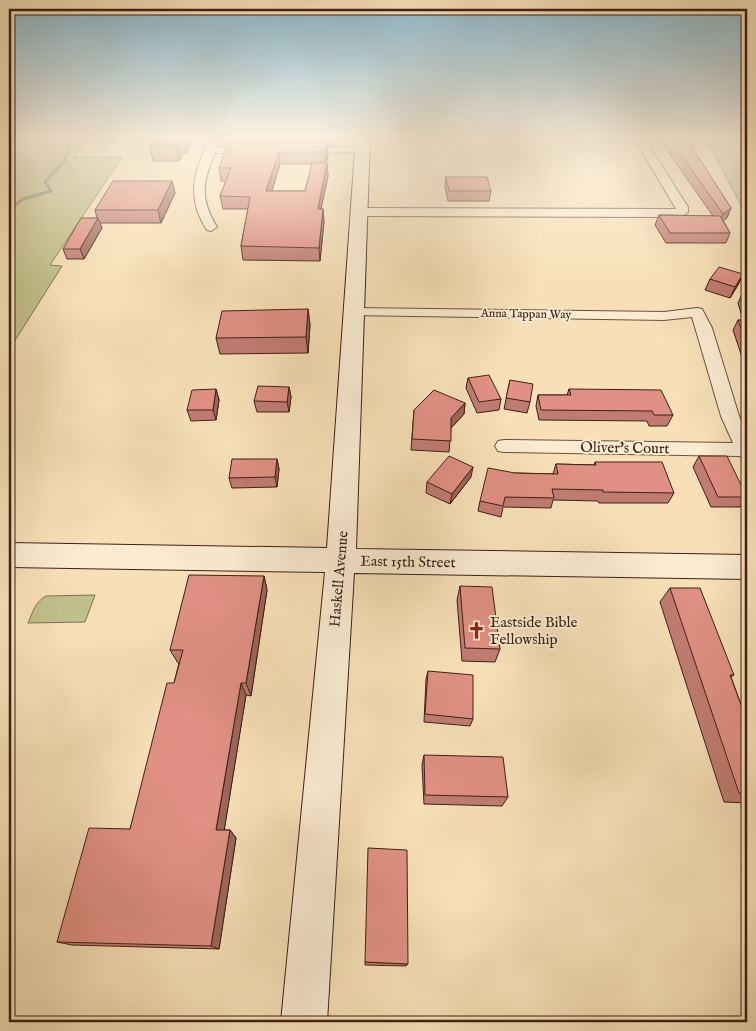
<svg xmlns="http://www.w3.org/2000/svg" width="756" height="1031" viewBox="0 0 756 1031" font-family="'IM FELL English',serif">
<rect width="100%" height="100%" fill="#f7e0b8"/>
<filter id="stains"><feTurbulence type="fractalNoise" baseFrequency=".004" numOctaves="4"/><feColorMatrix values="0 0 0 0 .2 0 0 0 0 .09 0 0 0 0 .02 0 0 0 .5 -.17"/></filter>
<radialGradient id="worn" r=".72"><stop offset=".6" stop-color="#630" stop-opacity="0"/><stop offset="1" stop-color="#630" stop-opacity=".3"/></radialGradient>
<path fill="#c1c18b" stroke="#7f7150" d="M9,136H55L83,146L74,157H122L50,265L62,266L9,350Z
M704,136H747V216Z
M95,595L85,622L28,623C33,612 35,602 46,596Z"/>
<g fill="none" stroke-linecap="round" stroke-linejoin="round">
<path stroke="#777f6e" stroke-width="3" d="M9,210L23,199L51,191L45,182L65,160L71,141"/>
<defs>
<path id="minor" d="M212,136H220L221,138L217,147H252L257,150L252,153H215C202,183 200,199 217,227L211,231L207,230C185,197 194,168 212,136Z
M549,136H643L688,207V212L682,216L665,217L359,216L353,212L359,208L676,209L635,140L554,139Z
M301,147H363L368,150L363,153L297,152L296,150Z
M354,308L664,312L697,308L702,309L712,328L739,416L747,435V460L739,456L504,452L498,451L495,446L498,441L504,440L733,443L721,416L692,317L664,320L349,315L347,312L349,309Z"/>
<path id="secondary" d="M356,136H370L356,549L747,555V579L354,573L327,1022H281L325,572L9,567V543L327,548Z"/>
</defs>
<use href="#minor" stroke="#6c513e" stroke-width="2"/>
<use href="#secondary" stroke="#3d2115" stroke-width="2"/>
<use href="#minor" fill="#faebd1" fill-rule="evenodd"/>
<use href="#secondary" fill="#faebd1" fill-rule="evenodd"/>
</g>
<path fill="#c17c72" stroke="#3d2115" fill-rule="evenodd" d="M93,136H129L126,141H95Z
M154,136H196L186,154H183L179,161H153L149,144Z
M233,136H332L330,145H327L328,155L326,163H327L328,176L321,209H323L324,222L320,261L243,260L241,246L248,209H223L220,196L226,181H221L219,168L234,143ZM280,164H312L305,191H272Z
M657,136H692L696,141L693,149L731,208L727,218L723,220L730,233L726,243H666L655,225L659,215L713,216Z
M446,177L491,191L489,201H448L445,187Z
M172,181L175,193L161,223H100L102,228L84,259H67L63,249L97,218L95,210Z
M743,274L738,285L730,298L705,290L710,279Z
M743,292H747V372L733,330L738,320H743L738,303Z
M308,309L310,325L308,353L220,354L216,338Z
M468,378L501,399L499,410L477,413L466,388Z
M510,380L530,402L527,413L504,409Z
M289,387L291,397L289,412H257L254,401Z
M216,389L219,400L216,420L191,421L187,410Z
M569,389L673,415L667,426H649L647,421L539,420L536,406L538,395H567Z
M465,403L464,414L451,428L449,452L411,450L414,410Z
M699,456L747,497L740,507H711L693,467Z
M277,459L279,469L277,487L232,488L229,478Z
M595,462L674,493L668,503H599L598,501L553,500L551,508L503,507L501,517L478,511L480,501L515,473L553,474L556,464L594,465Z
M471,477L450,504L426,493L427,482Z
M264,576L267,590L251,696L246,695L224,830H230L236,838L219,949L72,945L57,942L130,829L174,683L179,663H178L170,650Z
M460,586L500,649L495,662L462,661L457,600Z
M670,588L734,675L731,677L747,721V803L724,802L660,602Z
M747,604V614L745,607Z
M428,671L473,719L470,726L424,722L426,679Z
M424,755L508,797L502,806L424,804L422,765Z
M365,962L408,964L406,966L365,965Z"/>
<path fill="#9d655c" stroke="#3d2115" d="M124,136H129L126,141Z
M184,136H196L186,154L183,138Z
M330,136H332L330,145Z
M179,138L183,154L179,161L176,144Z
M327,143L328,155L326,164L325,152Z
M279,152L280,164L268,203L266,191Z
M327,163L328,176L318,222V209Z
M172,181L175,193L161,223L158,210Z
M731,208L727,218L718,224L723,214Z
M323,209L324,222L320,261L319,248Z
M98,218L102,228L84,259L80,249Z
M743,274L738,285L730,298L735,287Z
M308,309L310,325L308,353L306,337Z
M289,387L291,397L289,412L287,402Z
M216,389L219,400L216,420L213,410Z
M465,403L464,414L450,429L451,418Z
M277,459L279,469L277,487L275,477Z
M473,467L471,477L450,504L452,494Z
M264,576L267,590L251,696L246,683Z
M241,683L246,695L223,838L216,830Z
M230,830L236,838L219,949L211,946Z"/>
<path fill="#e09084" stroke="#3d2115" d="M154,136H184L183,138H179L176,144H149Z
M667,136H692L696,141H688L731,208L723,214Z
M228,143H327L325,152H279L266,191H305L312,163H327L318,209H323L319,248L241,246L250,197L220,196L231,168H219Z
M446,177H487L491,191H449Z
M113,181H172L158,210H95Z
M659,215L720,216L730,233H670Z
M81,218H98L80,249H63Z
M719,267L743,274L735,287L710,279Z
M743,292H747V304Z
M308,309L306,337L216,338L222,311Z
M738,320L747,321V345Z
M489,375L501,399L479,402L468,378Z
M510,380L533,384L530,402L506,398Z
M258,386L289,387L287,402L254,401Z
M216,389L213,410H187L192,390Z
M569,389L661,390L673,415H654L652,411L541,410L538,395H571Z
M434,390L465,403L451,418V441L412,439L414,410Z
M449,456L473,467L452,494L427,482Z
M699,456H727L747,497H718Z
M232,459H277L275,477L229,478Z
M595,462H662L674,493L603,492V490L552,489L554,498L505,497L503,506L480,501L488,468L515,473L558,474L556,464L596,465Z
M189,575L264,576L246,683H241L216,830H230L211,946L57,942L89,828L130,829L167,683H174L183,650H170Z
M460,586L492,587L500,649L465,648Z
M670,588H700L734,675H730L747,721V793H739Z
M428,671L473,675V719L425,714Z
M424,755L503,757L508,797L425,795Z
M368,848L407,850L408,964L365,962Z"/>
<linearGradient id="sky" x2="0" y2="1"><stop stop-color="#8ab8cf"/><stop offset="0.49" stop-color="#fbf1df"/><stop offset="1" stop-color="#fbf1df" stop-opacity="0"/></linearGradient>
<rect width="756" height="280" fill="url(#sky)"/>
<defs>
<symbol id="church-bare" viewBox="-9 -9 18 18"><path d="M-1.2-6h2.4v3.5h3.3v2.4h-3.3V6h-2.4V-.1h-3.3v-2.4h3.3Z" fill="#8f2418" stroke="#faebd1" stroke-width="2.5" paint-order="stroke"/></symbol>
</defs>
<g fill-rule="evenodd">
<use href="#church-bare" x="464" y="618" width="25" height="25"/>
</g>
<g text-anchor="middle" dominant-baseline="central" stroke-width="4" stroke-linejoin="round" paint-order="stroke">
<g font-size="12" fill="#3d2115" stroke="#faebd1">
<text transform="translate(526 314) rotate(1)">Anna Tappan Way</text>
</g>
<g font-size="15" fill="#3d2115" stroke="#faebd1">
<text transform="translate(625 448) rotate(1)">Oliver's Court</text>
<text transform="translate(408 562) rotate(1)">East 15th Street</text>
<text transform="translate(339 579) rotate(-85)">Haskell Avenue</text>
</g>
<g font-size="15" fill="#3d2115" stroke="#faebd1" text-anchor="start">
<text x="490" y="622">Eastside Bible<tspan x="490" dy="17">Fellowship</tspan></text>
</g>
</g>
<rect width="756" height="1031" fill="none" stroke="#f7e0b8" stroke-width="30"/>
<rect x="10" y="10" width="736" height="1011" fill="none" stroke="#3d2115" stroke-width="2.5"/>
<rect x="15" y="15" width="726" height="1001" fill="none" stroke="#3d2115"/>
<rect width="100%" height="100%" filter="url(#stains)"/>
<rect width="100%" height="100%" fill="url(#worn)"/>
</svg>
